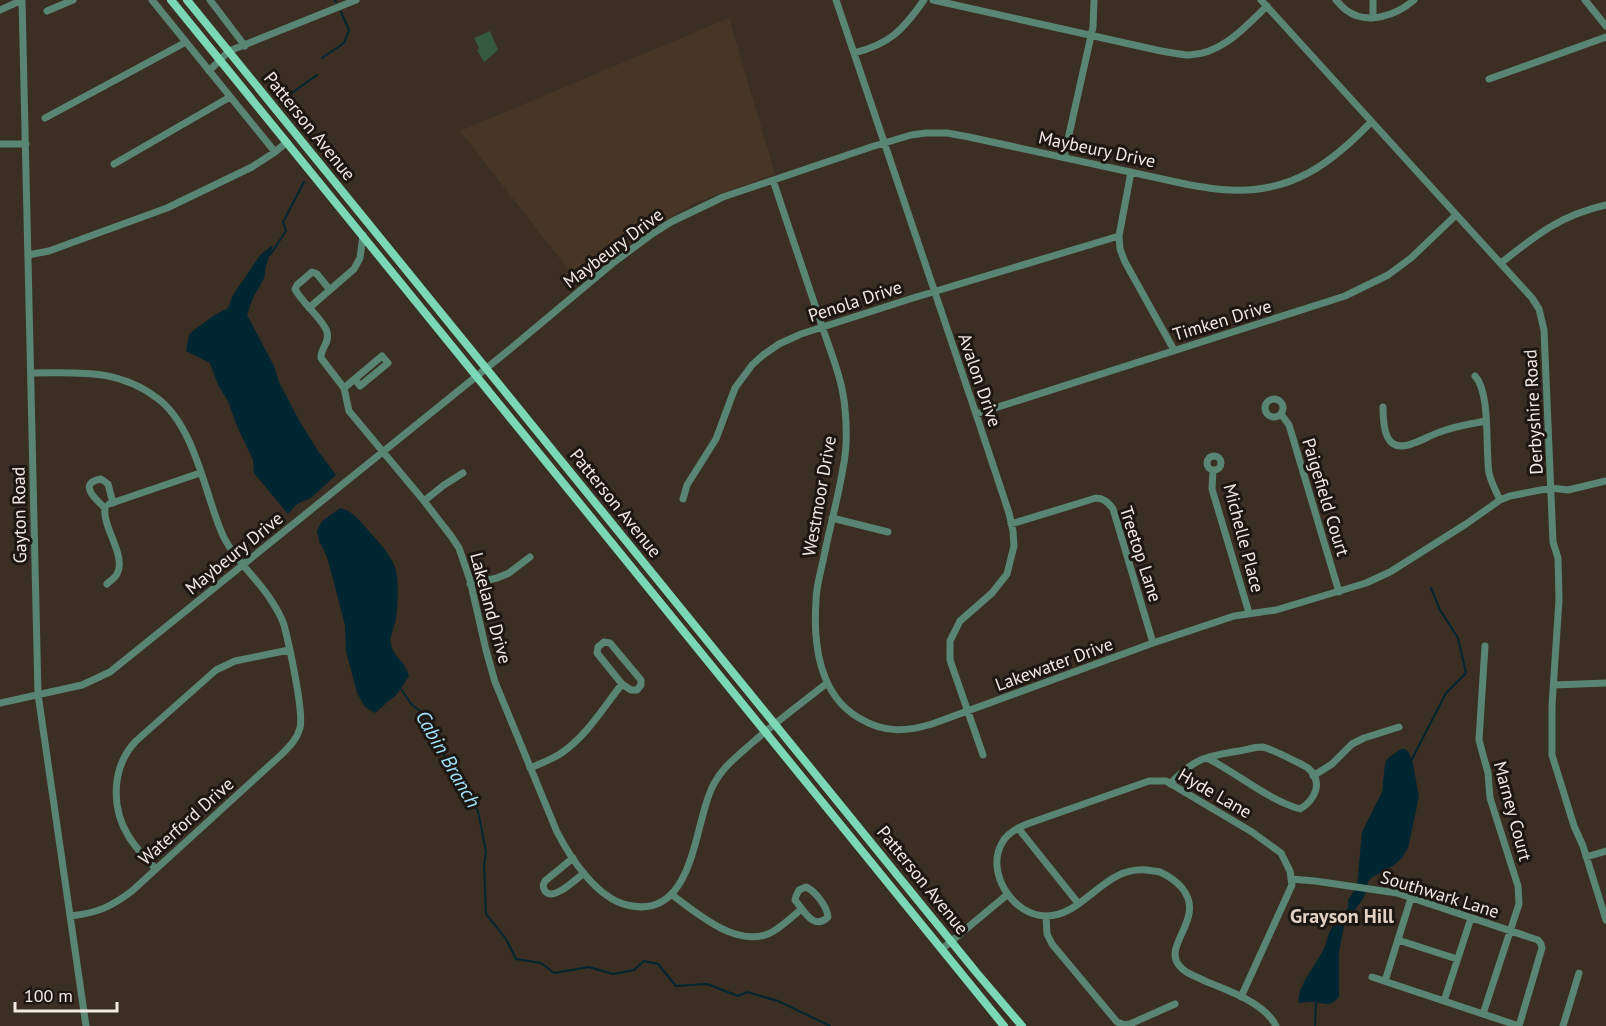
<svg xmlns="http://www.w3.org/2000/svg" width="1606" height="1026" viewBox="0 0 1606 1026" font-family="'PT Sans',sans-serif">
<rect width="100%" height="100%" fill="#3b2e23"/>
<path fill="#473626" d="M729,18L775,174L697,202L639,235L579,283L460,131Z"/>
<path fill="#365a3e" d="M490,31L498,50L484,62L477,50L479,48L474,38Z"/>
<path fill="#002632" d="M273,245L266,266L264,278L253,298L247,315L274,366L279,382L300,422L318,451L336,475L311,498L297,504L288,514L254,473L253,460L236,424L228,401L218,385L210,363L186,351L189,334L213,316L228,308L233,295L261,254Z
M340,508C352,510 360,521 368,530C377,540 391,555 395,567C399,580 398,605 396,618C395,628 389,635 391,645C394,657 406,662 409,676L397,694L375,713L365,707L357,693L346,651L345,625L332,575L327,557L319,541L317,531L322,521Z
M1401,749H1406L1409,753L1413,764L1419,797L1408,848L1402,858L1394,865L1371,878L1368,882L1364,897L1344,926L1339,952V997C1328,1010 1323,1001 1310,1002C1306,1002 1303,1003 1299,1003C1296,988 1315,966 1322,952C1327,944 1327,934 1333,926C1337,919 1343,913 1348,908V900L1357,886L1362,832L1382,792L1385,764L1388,758Z"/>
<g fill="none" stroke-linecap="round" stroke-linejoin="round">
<path stroke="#002632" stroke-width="2" d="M335,0L336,2
M322,58L344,43L349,30L341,12
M306,134V121L289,95L317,75
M270,255L286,231L283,222L304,182
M401,689L412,705L423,713L431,739L439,743L457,784L478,811L486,852L484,865L486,914L506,939L516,959L541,963L554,973L589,967L613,974L634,970L644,961L658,964L676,986L707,984L738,996L747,992L778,1001L830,1026
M1411,761L1446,693L1466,673L1458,638L1440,610L1431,588
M1315,1026L1316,1003"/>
<path stroke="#598574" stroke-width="7" d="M22,0L38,694L86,1026
M152,0L275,152
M210,0L245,46
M836,0L976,414L1009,513L1013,531L1014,546L1007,574L992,593L960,621L950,641V660L983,755
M933,0L1161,51C1170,52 1180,55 1189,55C1222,54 1245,27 1267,6
M1261,0L1532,298L1539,309L1544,330L1553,542L1558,558L1559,600L1552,705V755L1574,826L1583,846L1606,920
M1336,0C1339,3 1343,8 1346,10C1367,26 1397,15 1414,0
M1585,0L1606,26
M0,10L22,0
M47,11L73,0
M1373,18V0
M854,53C890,44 903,30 924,0
M209,71L229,51L356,0
M1489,79L1606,37
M45,118L186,42
M0,144H26
M1064,157L1093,27L1094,0
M114,164L230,97
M1131,172L1119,236L1120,249L1125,262L1174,350
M773,180C789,229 806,278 822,326C831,353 843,381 845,409C847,429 847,449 843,468C838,499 829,530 823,561C820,574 816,588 816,601C813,643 819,695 859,718C884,733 905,732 932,724L1153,643L1234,616L1276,610L1366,583L1390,572L1466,524L1500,500L1510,496L1551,488L1568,490L1606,481
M28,255L49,251L167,208L252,167L275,152L287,142
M1501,263C1536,235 1561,215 1606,205
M330,290L317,274L312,272L297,285L295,289C301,302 324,320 327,332C330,344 320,348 321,358L344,388L349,411L424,501L451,536L459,548L470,580L486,650L495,682L557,832C571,859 597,898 627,905C691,921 694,833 709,795C712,786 719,775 725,768C733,759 743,751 752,743C776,722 802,703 827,683
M309,308L354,269L360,258L363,235
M31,373C78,373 117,368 157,398C194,425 204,490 221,531C231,556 254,575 269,597C275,606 281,615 284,625C289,644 304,712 300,728C297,739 290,746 282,754L132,891C111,907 97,913 71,916
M1475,376C1491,393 1485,448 1489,473C1491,482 1496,492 1500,500
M344,388L382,356L388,363L360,386L355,379
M1265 408a9 9 0 1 1 18 0a9 9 0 1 1-18 0Z
M1383,407C1383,428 1385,455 1414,443C1423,440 1431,435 1440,432C1455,426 1470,424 1486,421
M976,414L1345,296L1388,275L1411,258L1456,215
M1281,414L1289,425L1339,592
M1207 463a7 7 0 1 1 14 0a7 7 0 1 1-14 0Z
M1213,470L1212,489L1249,613
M683,499L687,485L716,439L735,388L752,365L763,355L779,344L801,334L913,298L1119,236
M424,501L444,485L463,473
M109,504L200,473
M832,518L888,532
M1011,524L1096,498C1104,498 1109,503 1113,509L1153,643
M107,584C110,581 115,578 117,574C127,556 102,527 105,508C96,500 77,483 101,479L108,484L113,503
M470,584L497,578L509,573L530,557
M604,642L610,643L641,680V685L637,690H631L622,684L597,653L598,647Z
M1554,685L1606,683
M0,703L82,685L110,672L509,350L613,263L652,234L671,222L723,197L871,147L911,135L926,133H947L969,137L1190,185C1204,187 1217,190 1231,190C1291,193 1331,164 1371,122
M530,768C540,764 550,760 560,754C586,737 603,708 622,684
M1313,776L1332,764L1352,744L1364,738L1399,727
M1170,784C1193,759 1206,756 1239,751C1246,750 1254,747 1262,747C1269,748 1280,754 1287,757C1294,761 1302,764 1308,768C1324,782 1315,800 1300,809C1268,800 1237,773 1207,758
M1018,828L1078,903
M1586,857L1606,851
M573,858L545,881C543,885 542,886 545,891C553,902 576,879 584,873
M156,869C146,859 136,848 129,837C110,807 112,766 136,741L216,670L235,661L289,650
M1291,879L1315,881L1397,893L1538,940L1541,944L1542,948L1519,1026
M806,887C815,891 827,906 828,917C814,931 804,911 795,900L796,896L799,890Z
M671,894C695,912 735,947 768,934C780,929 791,917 802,909
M1046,916L1047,934L1052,944L1117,1022L1125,1025L1130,1024L1175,1004
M1398,940L1457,959
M942,949L1008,894
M1372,977L1519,1026
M1385,981L1411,898
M1241,997L1292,885L1290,871L1281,853L1252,832L1166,781H1149L1027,824C1017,828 1007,833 1002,843C985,872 1013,916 1046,916C1085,916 1104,865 1147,870C1151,871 1156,871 1160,872C1169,876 1176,881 1182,888C1206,917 1164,944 1178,964C1184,973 1195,976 1205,981C1228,991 1264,1002 1276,1026
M1444,1001L1471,918
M1483,1014L1519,904L1518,886L1490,798L1488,773L1479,740L1485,646
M1563,1026L1579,973"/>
<path stroke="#7ad8b6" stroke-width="8" d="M171,0L1004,1026
M187,0L976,972L1022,1026"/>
</g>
<g text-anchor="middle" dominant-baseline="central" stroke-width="6" stroke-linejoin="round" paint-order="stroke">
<g font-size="18" fill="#f2e9e2" stroke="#1d1712">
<text transform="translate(310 126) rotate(51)">Patterson Avenue</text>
<text transform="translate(1097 149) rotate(12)">Maybeury Drive</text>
<text transform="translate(613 248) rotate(-37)">Maybeury Drive</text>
<text transform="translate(855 301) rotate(-18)">Penola Drive</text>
<text transform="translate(1222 320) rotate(-17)">Timken Drive</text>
<text transform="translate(980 380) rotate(71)">Avalon Drive</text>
<text transform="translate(1533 412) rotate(-93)">Derbyshire Road</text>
<text transform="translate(819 496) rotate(-80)">Westmoor Drive</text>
<text transform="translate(1326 497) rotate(73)">Paigefield Court</text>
<text transform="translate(616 503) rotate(51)">Patterson Avenue</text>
<text transform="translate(19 515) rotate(-91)">Gayton Road</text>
<text transform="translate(1244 538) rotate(75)">Michelle Place</text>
<text transform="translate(234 553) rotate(-39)">Maybeury Drive</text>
<text transform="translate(1141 554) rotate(72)">Treetop Lane</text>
<text transform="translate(491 608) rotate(75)">Lakeland Drive</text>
<text transform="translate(1054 664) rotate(-20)">Lakewater Drive</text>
<text transform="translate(1215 793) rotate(30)">Hyde Lane</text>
<text transform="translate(1513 811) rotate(75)">Marney Court</text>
<text transform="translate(186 821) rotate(-42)">Waterford Drive</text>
<text transform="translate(923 880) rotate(51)">Patterson Avenue</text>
<text transform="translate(1440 894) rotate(17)">Southwark Lane</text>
</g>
<g font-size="20" font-style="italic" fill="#a2e2fc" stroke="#1d1712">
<text transform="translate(448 759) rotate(60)">Cabin Branch</text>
</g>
<g font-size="20" font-weight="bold" fill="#e3d2c4" stroke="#1d1712">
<text x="1342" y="916">Grayson Hill</text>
</g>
</g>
<path d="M15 1002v9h102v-9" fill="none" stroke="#f2e9e2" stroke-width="3"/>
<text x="24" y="1002" font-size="18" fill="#f2e9e2" stroke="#1d1712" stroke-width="4.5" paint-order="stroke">100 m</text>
</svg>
